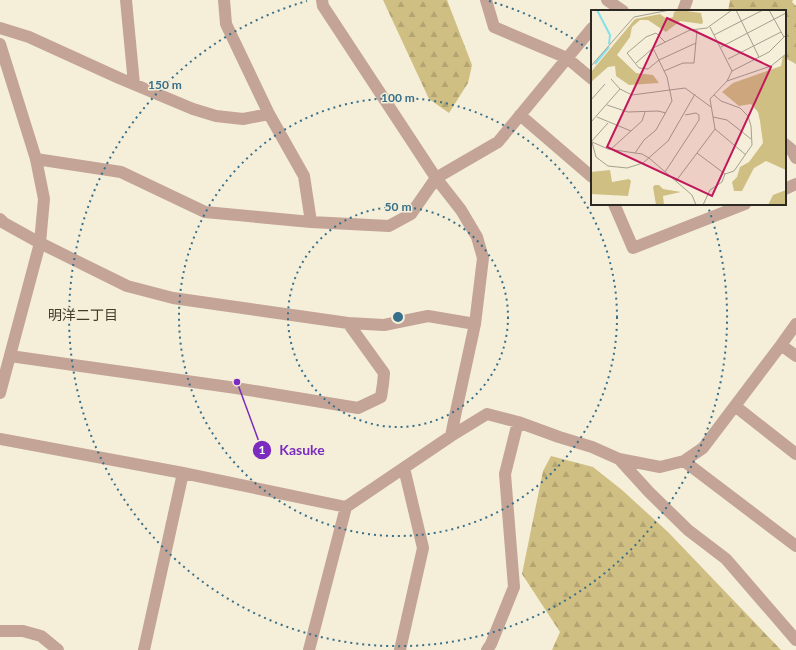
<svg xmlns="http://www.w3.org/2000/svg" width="796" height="650" viewBox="0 0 796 650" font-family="Lato,'Noto Sans JP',sans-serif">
<defs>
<pattern id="forest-firs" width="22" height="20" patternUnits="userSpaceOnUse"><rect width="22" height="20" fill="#d0bf83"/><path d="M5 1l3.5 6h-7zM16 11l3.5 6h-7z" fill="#b3a471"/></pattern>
</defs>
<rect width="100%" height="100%" fill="#f5efd9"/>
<path fill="url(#forest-firs)" d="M383,0H447L472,65L468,83L449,113L429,99Z
M730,0H793L792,2L796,6V64L785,58V11H728Z
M551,456L593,467L622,490L668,532L781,650H552L560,632L522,574L543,471Z"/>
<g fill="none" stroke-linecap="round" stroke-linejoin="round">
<path stroke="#c3a497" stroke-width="12" d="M126,0L134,84
M224,0L226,24L269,114L304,176L311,222
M322,0L323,6L436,178L461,210L477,237L483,258L475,324L455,416L451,436
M486,0L494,27L567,58L592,79
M607,0L623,11
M683,11L687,0
M0,28L29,37L119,78L193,109L216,116L243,119L269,114
M520,115L592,177
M785,144L791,149L796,158
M36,159L121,172L205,212L311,222L389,226L411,214L436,178L498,142L592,28
M785,189L796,184
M614,204L633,248L745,204
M0,219L4,223L40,243L127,286L173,298L348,323L384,325L428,316L475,324
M781,345L796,356
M10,356L236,388L358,408L381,397L383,384L384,373L348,323
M735,406L796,454
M0,439L183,473L346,507
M619,459L649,492L688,530L726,559L796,640
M684,461L796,546
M0,631H23L41,636L58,650
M144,650L183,473
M309,650L346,507L451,436L487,414L518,422L559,437L592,447L619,459L660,467L684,461L703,448L781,345L796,324
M400,650L423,548L404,468
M487,650L491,644L514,587L505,474L518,422"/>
<path stroke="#c3a497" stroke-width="12" d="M0,44L36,159L44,199L40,243L0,393"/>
</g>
<g fill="none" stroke="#386f8a" stroke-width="2" stroke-dasharray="2 4">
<circle cx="398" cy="317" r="110"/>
<circle cx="398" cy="317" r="219"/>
<path d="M489 1A329 329 0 0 1 591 51M707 204A329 329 0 1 1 307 1"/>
</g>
<g text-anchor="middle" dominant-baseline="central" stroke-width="3" stroke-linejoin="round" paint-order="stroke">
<g font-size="14" fill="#413b2a" stroke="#f5efd9">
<text x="83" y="314">明洋二丁目</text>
</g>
</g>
<g transform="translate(591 10)">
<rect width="195" height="195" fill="#f5efd9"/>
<path d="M88,0L110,3L112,12L111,14L89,11L75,22L57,10H49L41,17L39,27L26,45L45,63L62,65L68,73L38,75L25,66L24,56L17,57L0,72V62L44,9L69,4L76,9L82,7L83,2ZM195,45V160L175,151L163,158L151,181H143L141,172L146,167L149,157L158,152L172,133L169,111L167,102L160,94L148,96L131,82L142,73L190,56L192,46ZM19,160L21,172L38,169L40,171L37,186L0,184V162ZM64,175H68L72,179L90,182L72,186L73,195H65L62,177Z" fill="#d0bf83"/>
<path d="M195,180V195H177L182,185Z" fill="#d0bf83"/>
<path fill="none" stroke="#83e1ec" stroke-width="2" d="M6,0L19,25L18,34M4,54L18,37"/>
<path fill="none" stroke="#a4a08f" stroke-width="1" d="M145,0L168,47M178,0L193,27M119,17L141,61L136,71L119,89L124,119L155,145M123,25L172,0M74,32L65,23L55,27L36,43L48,58L57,59L68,50L105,33M130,37L195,3M137,49L190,22M45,53L62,38L99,20L116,18L141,0M0,56L43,7L79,0M73,61L92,53H103L106,20M141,61L178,42L195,25M20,69L29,79L41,85L94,78L120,97M136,71L180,56L195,44M0,90L14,74M16,95L37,102L67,101L75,103M6,107L40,121M122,107L136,110L160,129M0,112L29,79M0,132L17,113M1,132L5,147L17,156L36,158L52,153L77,131L104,84M1,132L17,139L51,144L58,148L101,185L105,195M20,139L51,111L54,102M44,143L53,130L65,120L81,91L76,67L62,38M106,143L134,164M74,162L108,110V105L105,103L94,105M85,171L124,119M112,195L119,180L131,172L134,164L143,161L161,135L160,116L157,106L149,98L130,91L123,85"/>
<path fill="#c2185b" fill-opacity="0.15" stroke="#c2185b" stroke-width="2" d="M76,8L180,57L121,186L16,137Z"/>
<rect width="195" height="195" fill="none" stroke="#2b2921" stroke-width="2"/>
</g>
<circle cx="398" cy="317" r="6" fill="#386f8a" stroke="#f5efd9" stroke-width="2"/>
<g font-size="12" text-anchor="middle" font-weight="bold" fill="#386f8a" stroke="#f5efd9" stroke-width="3" stroke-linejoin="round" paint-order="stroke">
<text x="165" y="89">150 m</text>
<text x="398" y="102">100 m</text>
<text x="398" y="211">50 m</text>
</g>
<path fill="none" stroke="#7b2cbf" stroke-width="1.5" d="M237 382L262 450"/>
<g fill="#7b2cbf" stroke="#f5efd9" stroke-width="1.5">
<circle cx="237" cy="382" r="4"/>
<circle cx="262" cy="450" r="10"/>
</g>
<g font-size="12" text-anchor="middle" font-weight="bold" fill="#fff">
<text x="262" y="454">1</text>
</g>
<g font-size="14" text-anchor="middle" font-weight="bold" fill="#7b2cbf" stroke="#f5efd9" stroke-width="3" stroke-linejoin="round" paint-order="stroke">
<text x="302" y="455">Kasuke</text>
</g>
</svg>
